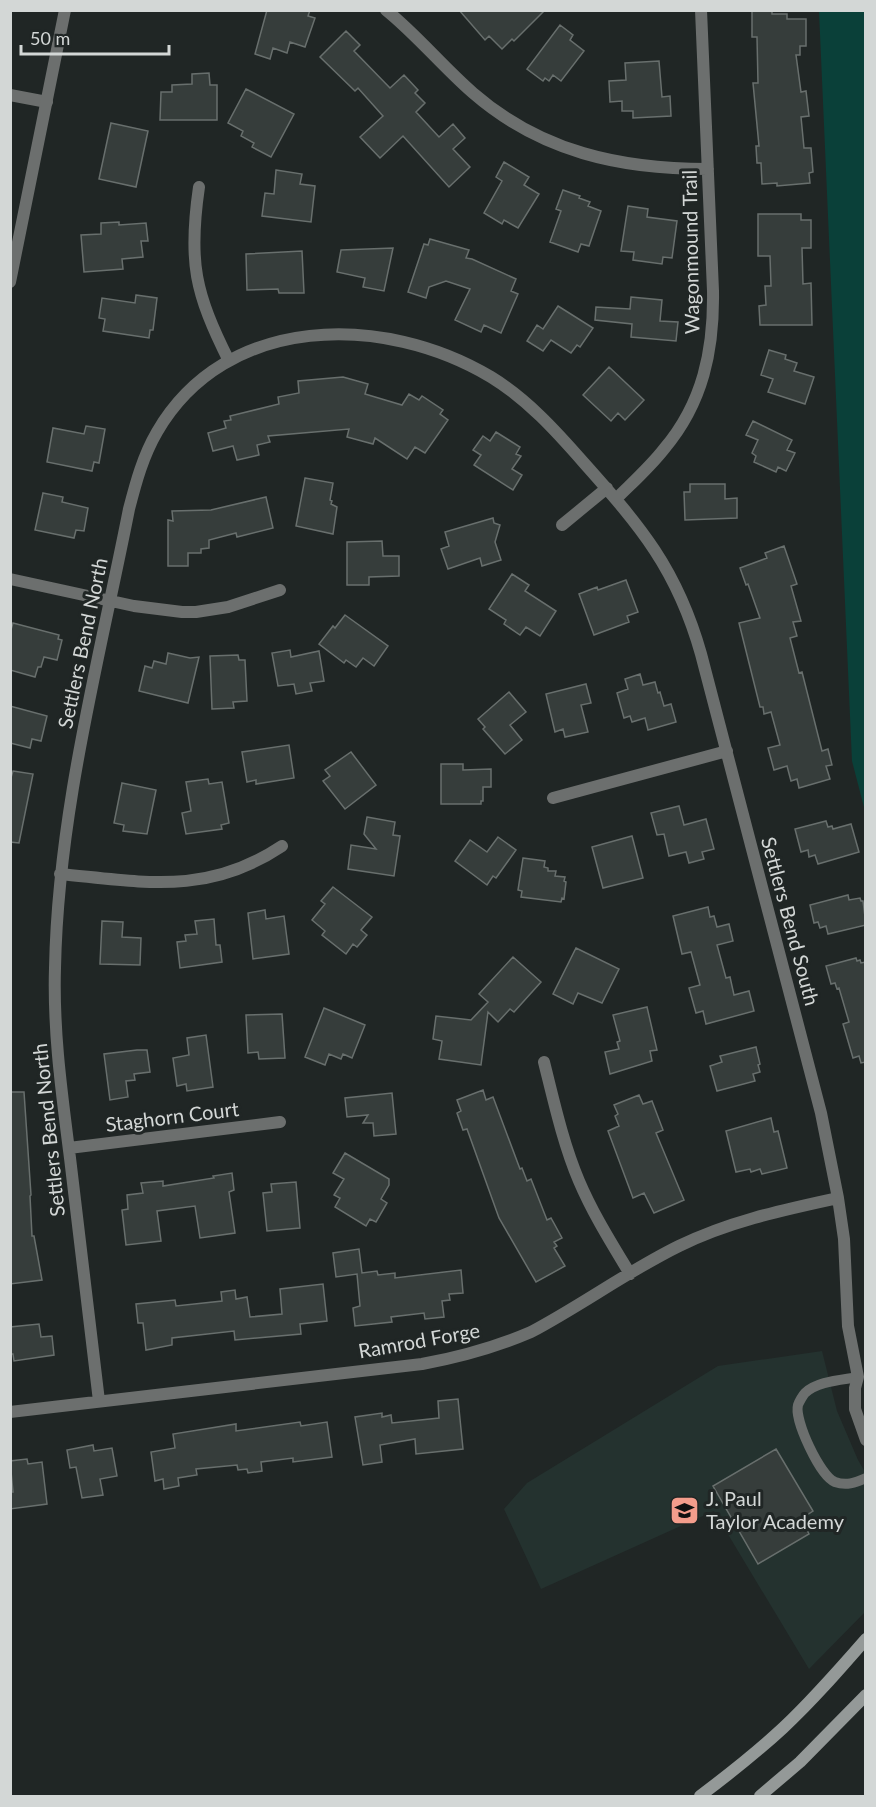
<svg xmlns="http://www.w3.org/2000/svg" width="876" height="1807" viewBox="0 0 876 1807" font-family="Lato,sans-serif">
<rect width="100%" height="100%" fill="#202625"/>
<path fill="#24322f" d="M822,1351L837,1411L858,1460L865,1472V1612L809,1669L714,1511L541,1589L504,1509L527,1483L718,1366Z"/>
<path fill="#0a4039" d="M819,11H865V811L852,761Z"/>
<path fill="#363d3b" stroke="#686f6d" stroke-width="1.5" d="M267,10H310L308,16L315,18L305,47L290,42L287,53L273,48L270,59L255,54Z
M459,10H545L514,41L512,39L502,49L489,36L485,40Z
M752,10H772V14H787V19H806V46H800V55H796L801,92L806,91L809,116L801,117L804,148H811L813,172L809,173L810,183L777,186V183L762,184L761,163H757L756,146H759L753,83H758L757,37H752Z
M560,25L573,35L570,40L584,51L561,81L553,75L549,81L545,78L543,81L527,69Z
M346,31L360,45L354,51L390,88L404,75L418,90L415,93L425,103L416,112L439,137L453,124L465,138L453,149L470,167L449,187L403,136L380,158L360,137L383,116L358,88L355,91L320,57Z
M659,61L662,97L670,96L671,116L633,118V111H622V101L610,102L609,81L626,80L625,63Z
M209,73L210,85H217V120H160L161,92H172V85L192,84V74Z
M246,89L294,114L271,157L252,147L254,143L241,136L243,131L228,123Z
M111,123L148,131L136,187L99,179Z
M504,162L529,177L524,185L539,194L518,228L504,220L502,224L484,213L502,181L496,177Z
M276,170L302,174L300,184L315,186L311,222L262,216L265,193L274,194Z
M563,190L580,196L579,198L590,202L588,206L601,211L589,246L581,244L578,252L550,242L561,211L556,209Z
M628,206L648,209L647,217L677,221L672,258L663,257L662,264L633,260L634,252L621,251Z
M758,214H801V220H811V248H802L803,284L811,283L812,325H760L759,306L766,305L765,286H771L770,256H758Z
M119,222V225L146,223L148,241H141L143,257L122,259L123,269L84,272L81,235L101,234V223Z
M430,239L469,250L466,258L472,259L516,279L511,291L518,294L501,333L484,325L481,332L455,320L470,289L446,281L429,287L426,298L408,292L424,244L428,245Z
M393,248L384,291L363,287L365,278L337,272L341,250Z
M302,251L304,293H279L278,289L247,290L246,254Z
M136,295L157,298L153,330H150L149,338L103,331L105,319L99,318L102,298L135,303Z
M631,297L662,300L660,321L678,322L676,341L631,337L632,324L595,320L596,307L630,309Z
M558,306L593,328L580,347L577,345L571,353L551,340L543,351L527,341L537,325L543,329Z
M769,350L786,355L785,359L797,363L794,371L814,377L805,404L768,392L773,379L761,375Z
M609,367L644,400L625,420L618,413L611,421L583,395Z
M343,377L368,384L365,394L402,405L409,394L419,400L422,396L443,410L440,414L448,420L425,453L415,447L407,459L375,438L373,444L347,437L349,429L268,436L270,442L257,445L259,455L237,460L233,446L213,451L208,433L226,428L224,421L231,420L230,416L279,404L278,397L299,393L298,381Z
M753,421L792,440L787,450L795,453L786,471L778,467L776,472L754,462L756,456L752,453L758,440L746,435Z
M86,426L105,429L99,463L94,462L92,471L47,462L53,428L84,434Z
M496,432L520,447L516,454L521,456L512,469L522,475L513,490L474,465L481,455L473,450L483,436L490,441Z
M305,478L333,483L330,500L332,501L331,504L337,507L333,534L296,526Z
M690,484H725V499L737,498V518L685,520L684,492H690Z
M43,493L63,497L62,502L88,508L84,531L76,530L74,538L35,530Z
M266,497L273,528L237,537L236,533L209,540V548L201,549V553H188V566H168V520L173,521L172,511L211,510Z
M493,518L494,523L500,525L495,542L501,560L482,566L480,558L448,569L441,549L449,546L445,532Z
M382,541L383,556H399V576L369,577V585H347V542Z
M784,546L797,584L791,586L801,621L793,622L797,636L790,638L799,673L802,672L822,751L828,749L832,765L826,766L830,779L799,788L797,779L791,781L787,766L774,770L768,748L780,745L771,712L764,714L763,707H760L739,623L760,618L748,584L746,585L740,568L767,558L765,553Z
M512,574L529,585L525,591L556,611L540,636L526,627L520,635L504,624L506,620L489,609Z
M626,580L638,612L627,616L629,622L594,635L579,594L597,587L598,590Z
M345,615L388,646L374,666L363,658L356,667L346,660L344,663L319,644L333,626L335,628Z
M13,623L59,635L58,639L62,640L57,660L44,657L41,667H38L35,677L10,670V633Z
M290,650L291,657L319,651L324,681L310,683L312,691L296,694L294,684L278,686L272,653Z
M168,653L190,658L199,657L188,703L139,691L145,666L152,668L154,661L166,664Z
M238,655L239,660H245L247,701L233,702L234,708L212,709L210,656Z
M640,674L643,685L655,682L658,693L660,692L664,706L671,704L676,722L648,730L645,718L632,722L630,716L624,718L617,693L628,689L625,679Z
M586,684L591,703L581,705L588,732L565,737L563,729L555,732L546,694Z
M509,692L526,712L510,725L522,740L505,754L483,729L485,727L478,719Z
M10,706L47,716L41,741L32,739L30,748L10,743Z
M289,745L294,778L256,784V780L247,782L242,752Z
M351,752L376,785L345,809L323,781L330,776L325,770Z
M441,764H463V770L491,769V787H483V801H481V804H441Z
M13,771L33,774L19,843L10,842V781Z
M208,779L209,784L222,782L229,823L221,825L222,829L186,834L182,813L191,811L186,782Z
M122,783L156,790L147,834L123,831L124,825L114,823Z
M679,806L684,825L706,819L714,849L702,852L704,859L689,863L686,852L669,856L664,834L657,835L651,813Z
M367,817L395,822L393,835L400,836L394,876L348,869L351,845L376,849L364,834Z
M826,821L828,827L832,826L833,829L851,824L859,852L818,864L815,855L809,857L808,850L801,852L795,829Z
M632,836L643,878L603,888L592,847Z
M498,837L516,850L496,878L493,876L487,885L455,861L470,840L487,852Z
M523,858L545,861L544,867L548,868V871H556L555,876L565,877L564,881L566,882L564,899L562,898L561,902L521,897L522,891L518,890Z
M333,887L372,917L361,930L367,935L357,947L353,944L346,954L322,935L325,931L312,920L325,904L321,901Z
M848,895L849,900L860,898L861,901H863L866,925L828,934L826,926L820,928L818,922L814,923L810,905Z
M708,907L710,917L714,916L717,927L729,924L733,941L717,945L726,978L730,977L734,995L749,991L754,1011L706,1024L703,1011L696,1013L689,988L700,985L691,952L682,954L673,916Z
M265,910L266,919L284,916L289,954L253,959L248,913Z
M214,919L216,945H220L222,962L180,968L177,942L186,941L185,935L197,934L195,921Z
M102,921L123,922L122,937L141,938L140,965L100,964Z
M576,948L619,969L602,1003L578,993L573,1004L553,994Z
M513,957L541,982L514,1012L510,1009L498,1022L488,1012L481,1065L439,1059L442,1041L433,1039L436,1016L471,1020L488,1002L479,994Z
M856,958L857,961L860,960L861,963L866,962V1062L861,1063L859,1056L853,1058L843,1024L849,1022L839,988L837,989L835,983L831,984L826,966Z
M647,1007L657,1050L650,1051L652,1061L610,1074L605,1052L619,1049L617,1042L620,1041L613,1015Z
M324,1008L365,1025L352,1058L343,1054L341,1059L329,1054L325,1065L305,1057Z
M282,1014L285,1058L259,1059L258,1052L248,1053L246,1015Z
M206,1035L213,1087L187,1091L186,1084L177,1086L173,1058L189,1055L187,1038Z
M756,1047L760,1064L758,1065L760,1072L753,1074L755,1081L717,1091L710,1066L722,1062L720,1056Z
M137,1050H147L150,1072L134,1074L135,1080L126,1081L128,1097L110,1100L104,1054Z
M483,1090L486,1100L493,1097L520,1169L522,1168L527,1181L531,1179L547,1220L551,1218L562,1238L554,1242L557,1246L554,1248L565,1266L536,1282L499,1218L467,1129L463,1130L457,1113L461,1111L457,1100Z
M10,1092H24L31,1195L30,1196L32,1236H34L42,1280L10,1284Z
M392,1093L396,1134L374,1136L373,1123H363L368,1115L347,1117L345,1098Z
M639,1095L643,1104L652,1101L663,1130L656,1133L684,1200L654,1213L644,1193L633,1198L608,1131L619,1126L615,1116L618,1114L614,1105Z
M771,1118L774,1132L778,1131L787,1168L762,1174L760,1169L751,1172L750,1169L736,1172L726,1131Z
M345,1153L389,1179V1185L381,1199L387,1203L376,1222L370,1219L366,1226L335,1207L340,1198L334,1195L344,1179L333,1173Z
M232,1173L234,1190L229,1192L235,1233L200,1238L195,1206L157,1211L161,1241L126,1245L122,1210L128,1209L127,1195L143,1193L141,1183L163,1181V1186L214,1178L213,1176Z
M296,1182L300,1228L267,1231L263,1193L272,1192L271,1184Z
M359,1249L362,1273L377,1271L378,1275L395,1273V1278L461,1270L463,1293L449,1294L450,1300L442,1301L444,1317L425,1319L424,1313L391,1317L392,1322L355,1326L353,1308L360,1306L357,1274L336,1277L333,1253Z
M323,1284L327,1321L300,1324L301,1334L235,1340L234,1331L172,1338V1345L146,1350L143,1323H138L136,1304L175,1300L176,1306L222,1301L221,1292L235,1290L236,1299L247,1297L250,1317L282,1314L280,1289Z
M39,1324L41,1337L52,1336L54,1355L14,1361L13,1354H10V1327Z
M458,1399L463,1449L416,1454L415,1439L380,1445L382,1462L363,1465L355,1417L382,1413V1417L391,1415L392,1423L439,1418L438,1401Z
M300,1422L301,1426L327,1422L332,1457L293,1462V1458L261,1462L262,1471L248,1473L247,1469L238,1470L237,1465L196,1469L197,1475L178,1478L179,1486L164,1489L163,1479L155,1481L151,1452L175,1448L173,1434L236,1424V1431Z
M93,1445L94,1451L112,1448L117,1476L100,1479L103,1495L82,1498L76,1467L70,1468L67,1450Z
M776,1449L813,1511L801,1519L809,1534L758,1564L713,1486Z
M27,1459L28,1464L42,1462L47,1504L10,1509V1492H13L10,1461Z"/>
<g fill="none" stroke-linecap="round" stroke-linejoin="round">
<path stroke="#6c6f6e" stroke-width="10" d="M858,1377C842,1380 817,1381 805,1393C803,1395 799,1402 798,1405C794,1420 820,1476 835,1482C846,1486 855,1483 866,1478"/>
<path stroke="#6c6f6e" stroke-width="12" d="M386,10C417,35 443,67 473,93C541,152 620,169 708,169
M10,95L47,102
M199,187C188,262 195,293 229,361
M616,499C632,483 650,467 664,449C703,403 714,350 713,291L701,10
M562,525L607,488
M10,579L134,606L182,612H196L228,607L280,590
M553,798L727,751
M60,874C144,882 207,896 282,846
M544,1062C554,1102 563,1143 579,1181C593,1214 612,1244 630,1274
M69,1148L280,1122
M99,1401C89,1320 79,1239 70,1158C62,1095 53,1032 55,968C58,813 99,661 129,509C136,482 143,456 157,432C226,313 384,313 491,377C527,399 556,431 584,463C641,527 677,569 701,654L821,1113L838,1198L844,1239L848,1326L858,1377L855,1388V1409L866,1440
M10,1412L422,1364C460,1357 496,1347 531,1332C582,1305 628,1271 679,1246C730,1221 783,1210 838,1198"/>
<path stroke="#6c6f6e" stroke-width="12" d="M10,282L65,10"/>
<path stroke="#949998" stroke-width="12" d="M700,1796C728,1775 756,1753 783,1728C812,1701 839,1670 866,1639
M760,1796L800,1762L866,1695"/>
</g>
<defs>
<symbol id="school-square" viewBox="-11 -11 22 22"><rect x="-9" y="-9" width="18" height="18" rx="4" fill="#f49d8c" stroke="#202625"/><path d="M0-5L7-2L0 1L-7-2ZM-4 1L0 2.5L4 1V4Q0 6-4 4Z" fill="#111"/></symbol>
</defs>
<g fill-rule="evenodd">
<use href="#school-square" x="668" y="1494" width="33" height="33"/>
</g>
<g text-anchor="middle" dominant-baseline="central" stroke-width="6" stroke-linejoin="round" paint-order="stroke">
<g font-size="20" fill="#d3d7d6" stroke="#202625">
<text transform="translate(690 252) rotate(-91)">Wagonmound Trail</text>
<text transform="translate(82 643) rotate(-78)">Settlers Bend North</text>
<text transform="translate(791 921) rotate(75)">Settlers Bend South</text>
<text transform="translate(172 1116) rotate(-7)">Staghorn Court</text>
<text transform="translate(48 1130) rotate(-96)">Settlers Bend North</text>
<text transform="translate(419 1340) rotate(-10)">Ramrod Forge</text>
</g>
<g font-size="20" fill="#d3d7d6" stroke="#202625" text-anchor="start">
<text x="706" y="1498">J. Paul<tspan x="706" dy="23">Taylor Academy</tspan></text>
</g>
</g>
<rect width="876" height="1807" fill="none" stroke="#d3d7d6" stroke-width="24"/>
<path d="M21 45v9h148v-9" fill="none" stroke="#d3d7d6" stroke-width="3"/>
<text x="30" y="45" font-size="18" fill="#d3d7d6" stroke="#202625" stroke-width="4.5" paint-order="stroke">50 m</text>
</svg>
